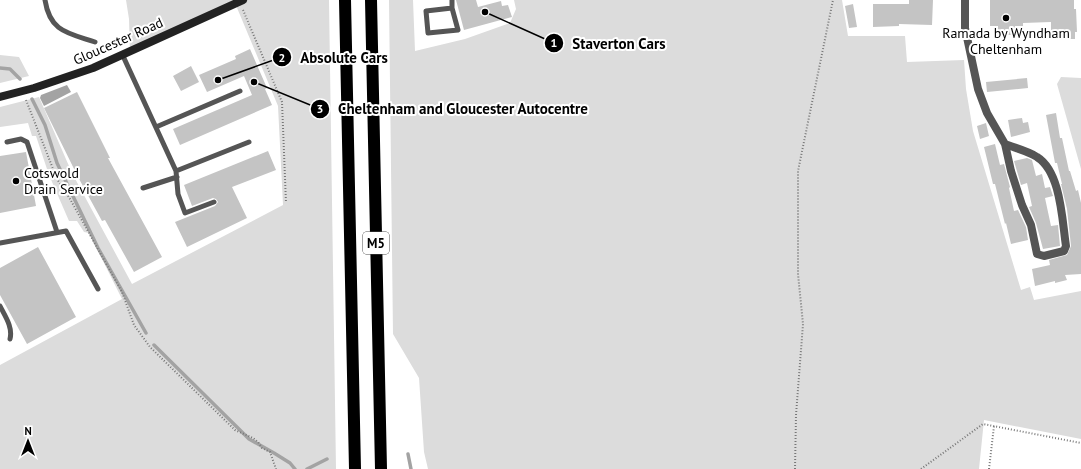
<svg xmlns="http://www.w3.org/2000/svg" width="1081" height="469" viewBox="0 0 1081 469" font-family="'PT Sans',sans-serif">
<rect width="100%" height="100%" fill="#fff"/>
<path fill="#dcdcdc" d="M126,0H329L336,469H0V365L122,299L89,233L84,232L77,221H69L49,175L36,136H32L28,123L0,127V107L39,97L72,173L132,284L283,205L278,106L235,3L130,53L129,19Z
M389,0H413L415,51L465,39L510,23L516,9L514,0H842L848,36H905L907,62L964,60L966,89L973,131L1021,290L1030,287L1034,300L1081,291V439L984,420L979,469H428L424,452L419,378L393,334Z
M0,55L19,57L29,76L0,83Z
M1061,77L1081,78V169L1057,84Z"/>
<path fill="#a3a3a3" d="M67,85L71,92L44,106L40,98L41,95Z"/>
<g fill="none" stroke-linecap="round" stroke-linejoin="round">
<path stroke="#a3a3a3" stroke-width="3.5" d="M0,68L10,69L20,79
M32,99L45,125L57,163L98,248L146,333
M154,345L249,439L274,453L290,463L295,469
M408,454L411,469
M307,469L327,459"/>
</g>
<path fill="#c4c4c4" d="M456,0H476L478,7L501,1L502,6L508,5L512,17L464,30Z
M909,0H933L932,25L899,24V26L873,27V4H909Z
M990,0H1074V9H1076L1077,32H1075V39H1051V22L1023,23V26H1015V35H998V26H990Z
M853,4L857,27L849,28L845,6Z
M250,49L267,88L265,89L272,105L180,145L173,129L252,95L244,76L207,92L199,75L236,59L235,56Z
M191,66L199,82L181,91L173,76Z
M1027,78L1028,88L987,92L986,82Z
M77,92L110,158H108L162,257L134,272L105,220L102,221L78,177L44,108Z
M1056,113L1060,138H1062L1069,171H1070L1076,191L1078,190L1081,203V274L1065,275L1067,280L1055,283V281L1035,286L1032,269L1050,265L1049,260L1067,255L1071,246L1067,209L1061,184H1062L1057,163H1055L1046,115Z
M1022,118L1023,123L1028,122L1030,132L1011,137L1008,120Z
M986,123L989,136L980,139L977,126Z
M995,144L1000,165L1004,164L1010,187L1009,188L1014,211L1018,210L1026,227L1028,240L1011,244L1006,223L1005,224L995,184H993L984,147Z
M268,151L276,170L232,187L247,218L187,247L175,222L215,206L218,202L216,199L213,198L192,206L184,185Z
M26,152L36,206L0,213V156Z
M1027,158L1032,160L1036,176L1042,174L1045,188L1050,187L1053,196L1045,198L1051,226L1058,225L1060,246L1043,249L1036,223L1029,207L1032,206L1027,183L1021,185L1014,161Z
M38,247L76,317L27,344L0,295V268Z"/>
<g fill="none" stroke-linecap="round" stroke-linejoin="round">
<path stroke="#777" stroke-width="2" stroke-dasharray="1 2" stroke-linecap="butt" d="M243,10L282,102L286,203
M26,100L57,179L70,199L122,292L134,325L150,347L235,430L253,438L258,442L262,448L270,452L276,469
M795,469L796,415L803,324L798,274V171L833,0
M921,469L983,424L1081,443
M989,469L994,426"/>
<path stroke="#555" stroke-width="5" d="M45,0C50,32 68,33 95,42
M452,0V8L458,30L428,33L426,11L452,8
M123,56L176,171L178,194L185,213L214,202
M156,127L240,91
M7,142L21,139L27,142L57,232
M176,171L249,142
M143,188L177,177
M0,243L66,231L98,289
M0,306C5,316 13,327 10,339"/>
<path stroke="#555" stroke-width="8" d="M965,0V28L978,89L987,113L1005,144L1011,171L1022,205L1031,225L1037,254L1044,256L1064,251L1066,246C1062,220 1061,172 1037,157C1028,151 1015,148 1005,144"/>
<path stroke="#222" stroke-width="8" d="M0,97L34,88L93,68L243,0"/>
<path stroke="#000" stroke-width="12" d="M345,0L355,469
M371,0L381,469"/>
</g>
<g fill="#000" stroke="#fff" stroke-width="1.5">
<circle cx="1006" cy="18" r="4"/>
<circle cx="16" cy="181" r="4"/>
</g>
<g text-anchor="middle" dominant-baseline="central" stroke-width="4" stroke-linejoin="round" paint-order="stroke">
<rect fill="#fff" stroke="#4c4c4c" stroke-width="1" x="363" y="232" width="26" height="22" rx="3"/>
<g font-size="13" font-weight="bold" fill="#000">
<text x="376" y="243">M5</text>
</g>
<g font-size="14" fill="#000" stroke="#fff">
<text x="1006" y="33">Ramada by Wyndham<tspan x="1006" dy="16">Cheltenham</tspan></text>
<text x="24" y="173" text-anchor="start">Cotswold<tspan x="24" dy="16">Drain Service</tspan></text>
</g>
<g font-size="14" fill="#000" stroke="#fff">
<text transform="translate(118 41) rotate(-24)">Gloucester Road</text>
</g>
</g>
<path fill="none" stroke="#000" stroke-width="1.5" d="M485 12L554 43M218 80L282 57M254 82L320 109"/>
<g fill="#000" stroke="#fff" stroke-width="1.5">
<circle cx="485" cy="12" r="4"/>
<circle cx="218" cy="80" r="4"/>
<circle cx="254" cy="82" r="4"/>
<circle cx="554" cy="43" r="10"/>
<circle cx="282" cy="57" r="10"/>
<circle cx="320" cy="109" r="10"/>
</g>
<g font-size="12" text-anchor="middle" font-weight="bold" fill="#fff">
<text x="554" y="47">1</text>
<text x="282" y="62">2</text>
<text x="320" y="113">3</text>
</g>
<g font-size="15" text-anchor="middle" font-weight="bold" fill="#000" stroke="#fff" stroke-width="4" stroke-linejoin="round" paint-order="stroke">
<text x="619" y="49">Staverton Cars</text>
<text x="344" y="63">Absolute Cars</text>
<text x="463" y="114">Cheltenham and Gloucester Autocentre</text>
</g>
<g transform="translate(28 441)" stroke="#ffffff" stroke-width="3" paint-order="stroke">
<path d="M0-3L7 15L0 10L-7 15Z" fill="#000000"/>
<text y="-6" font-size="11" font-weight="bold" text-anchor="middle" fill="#000000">N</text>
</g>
</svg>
